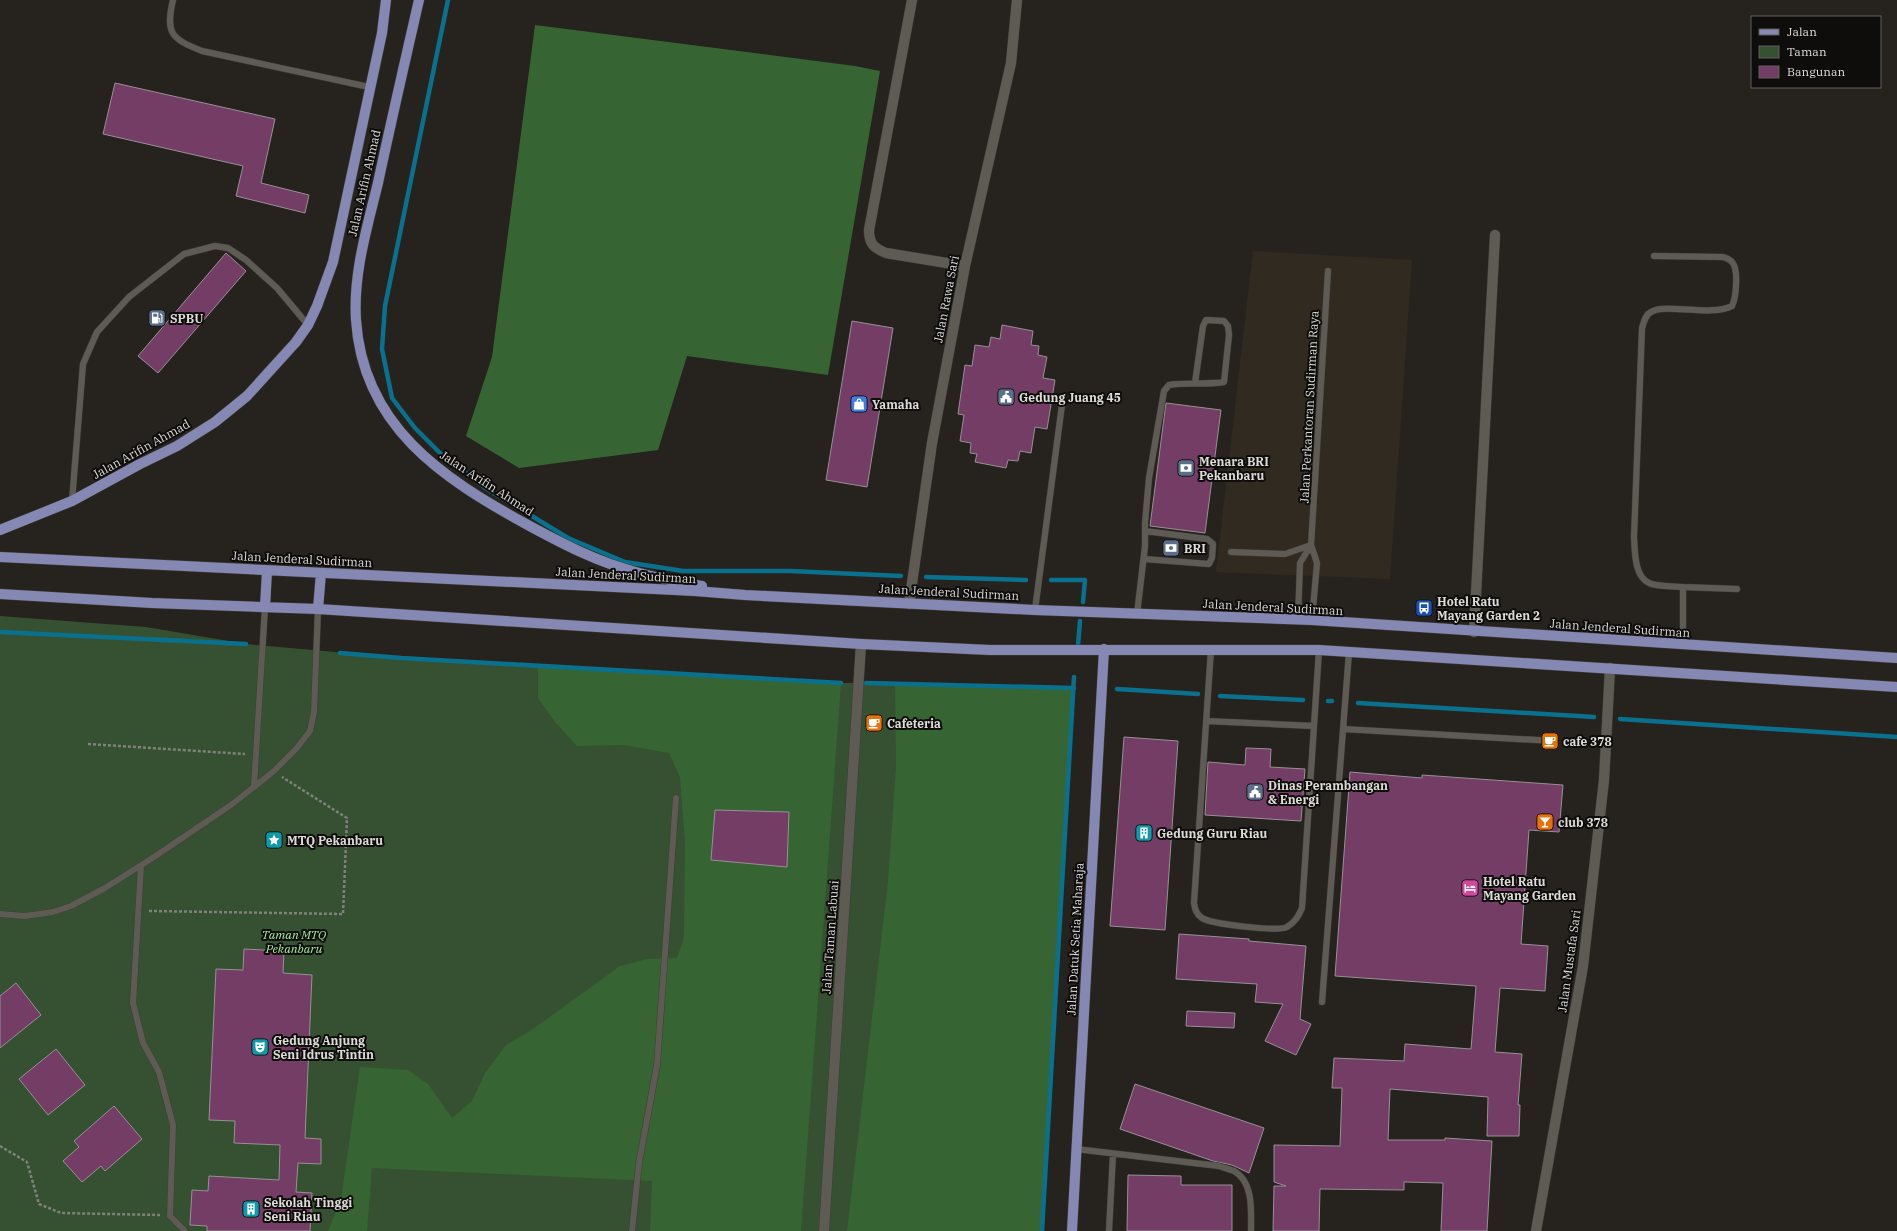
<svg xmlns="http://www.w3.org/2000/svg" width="1897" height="1231" viewBox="0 0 1897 1231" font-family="'IBM Plex Serif',serif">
<rect width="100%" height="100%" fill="#26231f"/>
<path fill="#302a20" d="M1253,251L1412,260L1390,579L1216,572Z"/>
<path fill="#355132" d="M0,616L146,627L246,644L401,658L835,683H909L1074,688L1042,1231H0Z"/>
<path fill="#366533" d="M535,25L855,66L880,71L828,375L687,356L658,450L519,468L466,436L492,357Z
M538,666L841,683L801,1231H650L652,1181L372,1168L367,1231H328L341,1200L360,1067L408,1070L428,1084L452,1118L472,1101L485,1073L506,1045L533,1029L620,966L647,959L677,958L684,937L685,842L680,777L669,753L624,745L577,746L555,722L538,698Z
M895,683L1074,688L1042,1231H847L888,882L896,767Z"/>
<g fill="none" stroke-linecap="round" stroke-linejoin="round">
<path stroke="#09718e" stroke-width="4.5" d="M448,0L385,306L382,349L392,398L415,428L441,454L484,487L568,538L625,562L683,571H790L901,576
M926,577L1026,580
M1051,580H1085L1083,602
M0,632L246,644
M1078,645L1080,621
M340,653L401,658L841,683
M866,683L1074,688
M1117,689L1198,694
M1220,696L1303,700
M1328,701H1332
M1358,703L1594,717
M1620,719L1897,737
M1042,1231L1074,677"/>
</g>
<path fill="#743d66" stroke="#979095" d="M115,83L275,119L261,183L309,195L305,213L236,196L243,166L103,134Z
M226,253L246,271L158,373L138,356Z
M852,321L893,328L867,487L826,480Z
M1002,325L1033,331L1031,345L1039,346L1038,355L1047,357L1043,378L1055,380L1047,429L1035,427L1031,453L1020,451L1018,461L1008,460L1006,468L975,462L977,454L970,453L971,443L960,441L964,415L958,414L965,365L972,366L975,345L989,347L991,337L1000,339Z
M1166,403L1221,410L1205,533L1150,526Z
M1124,737L1178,741L1165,930L1110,926Z
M1246,748L1271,749L1270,767L1305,769L1301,821L1205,815L1208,762L1245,765Z
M1350,772L1422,778V775L1563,785L1559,832L1529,830L1521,944L1548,946L1545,991L1500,988L1495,1052L1522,1054L1518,1105H1520L1519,1136H1487L1488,1097L1390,1089L1388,1140H1445V1138L1492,1141L1487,1231H1441L1443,1183L1404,1182V1190L1320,1189L1319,1231H1273L1274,1186H1286L1274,1182V1145L1340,1146L1342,1088H1332L1334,1058L1404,1061L1405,1044L1471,1049L1476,986L1335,976Z
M715,810L789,812L787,867L711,860Z
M1179,934L1249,939V941L1306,946L1300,1019L1311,1024L1296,1055L1265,1041L1283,1004L1255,1002L1257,984L1176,979Z
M244,949L284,951L283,973L312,975L305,1138L321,1139V1164L298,1163L296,1192L312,1193L310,1231H207V1226L190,1225L192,1190L208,1191L209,1176L279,1180L280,1145L234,1143L235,1121L209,1120L216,969L243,970Z
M16,983L41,1015L0,1048V996Z
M1187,1011L1235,1013L1234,1028L1186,1026Z
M56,1049L85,1085L48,1115L19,1079Z
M1135,1084L1264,1128L1249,1173L1232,1165L1213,1161L1120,1129Z
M114,1106L142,1139L105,1171L101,1166L82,1182L63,1161L79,1147L74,1141Z
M1128,1175L1181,1176V1185H1232V1231H1127Z"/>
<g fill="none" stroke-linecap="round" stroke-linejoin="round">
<defs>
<path id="lane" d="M173,0C165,34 172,39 202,51L369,87
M1654,256L1723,257C1726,258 1730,259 1732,262C1739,269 1736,298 1732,306C1711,317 1666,303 1651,312C1645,315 1644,322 1642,328L1634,537C1635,551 1634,576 1649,583C1658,587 1673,586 1683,587
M72,501L83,364L97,332L129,297L184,254L215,246L228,248L246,260L277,288L308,325
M1231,552L1285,554L1311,545
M1144,559L1209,564L1212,558L1213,544L1207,539L1145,531
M1035,610L1063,397
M1137,614L1145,546V523L1149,478L1164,391L1169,385C1187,382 1206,385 1224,382L1229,335L1228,326L1224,321L1206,320L1203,326L1195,383
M1298,620L1300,563L1311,545
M1312,620L1317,563L1311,545L1328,271
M1683,645V587L1737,589
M1211,649L1194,903C1195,909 1196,914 1202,918C1211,924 1278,932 1287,927C1295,922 1298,917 1302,908L1319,650
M1206,721L1314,726
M1343,729L1554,741
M254,786L265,607
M141,866L133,1003L143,1043L159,1072L173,1125L170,1216L185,1231
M0,914L25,916L53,912L71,906L105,888L154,857L231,805L274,771L296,749L310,731L314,712L318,609
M1322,1002L1349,652
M1076,1149L1219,1166C1224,1168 1230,1169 1234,1171C1254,1182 1251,1212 1251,1231
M632,1231L639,1163L657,1065L676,798
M1109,1231L1113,1154"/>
<path id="street" d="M912,0L869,230C869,244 874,248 886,253L965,266
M909,604L932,443L965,266L1011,63L1017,0
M1474,632L1495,235
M824,1231L861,644
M1536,1231L1583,966L1604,780L1610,668"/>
<path id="primary" d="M419,0C405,61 391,122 378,183C367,228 353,274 356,320C363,426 442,478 526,524C561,543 597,562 636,572C657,578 680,582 702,586
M0,530L72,501L140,464L177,446L215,422L247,396L296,342L308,325L317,306L333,262L382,33L386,0
M0,557L695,591L745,595L1035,610L1312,620L1897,658
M0,594L152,603L318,609L861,644L990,650H1319L1897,687
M265,607L267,571
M318,609L321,573
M1072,1231L1104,649"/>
</defs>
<use href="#lane" stroke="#403e3a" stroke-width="7"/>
<use href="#street" stroke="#403e3a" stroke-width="11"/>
<use href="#primary" stroke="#403e3a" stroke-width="11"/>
<path stroke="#82807c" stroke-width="2.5" stroke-dasharray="3 2" stroke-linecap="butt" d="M88,744L245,754
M149,911L343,914L347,818L282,777
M0,1146L27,1162L39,1204L61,1213L160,1215"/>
<use href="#lane" stroke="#5e5b55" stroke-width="6"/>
<use href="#street" stroke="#5e5b55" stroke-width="10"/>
<use href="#primary" stroke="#8488b2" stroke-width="10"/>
</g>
<defs>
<symbol id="fuel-square" viewBox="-11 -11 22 22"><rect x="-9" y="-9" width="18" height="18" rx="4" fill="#5c6f8a" stroke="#0e0d0b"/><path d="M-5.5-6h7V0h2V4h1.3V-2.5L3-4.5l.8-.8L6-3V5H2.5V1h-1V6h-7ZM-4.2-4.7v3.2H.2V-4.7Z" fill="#fff"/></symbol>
<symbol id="civic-square" viewBox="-11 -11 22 22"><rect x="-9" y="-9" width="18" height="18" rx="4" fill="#5c6f8a" stroke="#0e0d0b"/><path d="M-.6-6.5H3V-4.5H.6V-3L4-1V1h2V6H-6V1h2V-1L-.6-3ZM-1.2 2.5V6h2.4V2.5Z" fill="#fff"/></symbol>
<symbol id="shop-square" viewBox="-11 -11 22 22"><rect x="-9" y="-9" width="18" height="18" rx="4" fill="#3f7fe0" stroke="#0e0d0b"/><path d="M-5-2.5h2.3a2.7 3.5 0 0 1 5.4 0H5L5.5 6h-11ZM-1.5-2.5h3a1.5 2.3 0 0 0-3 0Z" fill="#fff"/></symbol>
<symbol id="bank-square" viewBox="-11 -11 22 22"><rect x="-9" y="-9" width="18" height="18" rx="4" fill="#5c6f8a" stroke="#0e0d0b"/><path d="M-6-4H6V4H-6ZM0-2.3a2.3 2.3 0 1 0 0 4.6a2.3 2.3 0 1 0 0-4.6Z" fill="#fff"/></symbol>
<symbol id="bus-square" viewBox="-11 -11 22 22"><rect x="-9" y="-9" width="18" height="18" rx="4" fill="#1a4fb4" stroke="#0e0d0b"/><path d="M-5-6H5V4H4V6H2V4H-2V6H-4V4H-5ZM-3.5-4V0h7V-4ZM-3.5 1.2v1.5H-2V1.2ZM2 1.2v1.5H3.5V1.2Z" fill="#fff"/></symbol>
<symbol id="cafe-square" viewBox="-11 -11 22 22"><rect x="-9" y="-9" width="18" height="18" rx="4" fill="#e8710a" stroke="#0e0d0b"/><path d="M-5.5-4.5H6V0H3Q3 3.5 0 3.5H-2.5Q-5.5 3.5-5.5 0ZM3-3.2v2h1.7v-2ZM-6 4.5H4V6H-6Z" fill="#fff"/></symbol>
<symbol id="bar-square" viewBox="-11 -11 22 22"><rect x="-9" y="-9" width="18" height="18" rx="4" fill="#e8710a" stroke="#0e0d0b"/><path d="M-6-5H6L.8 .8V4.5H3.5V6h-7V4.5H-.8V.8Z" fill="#fff"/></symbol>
<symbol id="building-square" viewBox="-11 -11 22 22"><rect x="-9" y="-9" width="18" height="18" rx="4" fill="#0f9aa8" stroke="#0e0d0b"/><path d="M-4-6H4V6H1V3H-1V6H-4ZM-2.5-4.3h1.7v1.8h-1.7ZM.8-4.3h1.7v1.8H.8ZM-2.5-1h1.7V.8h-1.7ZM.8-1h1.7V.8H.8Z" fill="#fff"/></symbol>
<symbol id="sight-square" viewBox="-11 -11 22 22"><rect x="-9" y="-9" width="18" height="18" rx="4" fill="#0f9aa8" stroke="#0e0d0b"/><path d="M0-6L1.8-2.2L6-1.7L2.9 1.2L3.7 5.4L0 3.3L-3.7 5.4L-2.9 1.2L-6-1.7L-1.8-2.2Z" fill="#fff"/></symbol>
<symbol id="hotel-square" viewBox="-11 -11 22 22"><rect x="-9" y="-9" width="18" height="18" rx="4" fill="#d1479c" stroke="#0e0d0b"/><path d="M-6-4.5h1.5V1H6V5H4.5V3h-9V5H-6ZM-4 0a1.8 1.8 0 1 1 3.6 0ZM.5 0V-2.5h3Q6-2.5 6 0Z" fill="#fff"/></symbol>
<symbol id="theatre-square" viewBox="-11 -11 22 22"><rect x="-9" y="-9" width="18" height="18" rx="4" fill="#0f9aa8" stroke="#0e0d0b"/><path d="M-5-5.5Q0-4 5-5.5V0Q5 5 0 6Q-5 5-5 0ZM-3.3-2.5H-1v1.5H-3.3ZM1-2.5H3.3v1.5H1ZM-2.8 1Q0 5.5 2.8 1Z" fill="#fff"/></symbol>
</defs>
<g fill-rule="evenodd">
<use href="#fuel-square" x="147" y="308" width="20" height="20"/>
<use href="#civic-square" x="996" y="387" width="20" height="20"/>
<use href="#shop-square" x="849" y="394" width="20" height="20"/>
<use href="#bank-square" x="1176" y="458" width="20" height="20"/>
<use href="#bank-square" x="1161" y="538" width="20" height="20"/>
<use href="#bus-square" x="1414" y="598" width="20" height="20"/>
<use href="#cafe-square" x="864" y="713" width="20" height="20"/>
<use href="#cafe-square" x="1540" y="731" width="20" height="20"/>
<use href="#civic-square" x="1245" y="782" width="20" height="20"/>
<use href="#bar-square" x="1535" y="812" width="20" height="20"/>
<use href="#building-square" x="1134" y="823" width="20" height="20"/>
<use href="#sight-square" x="264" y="830" width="20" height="20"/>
<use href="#hotel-square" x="1460" y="878" width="20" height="20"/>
<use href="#theatre-square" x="250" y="1037" width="20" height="20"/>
<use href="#building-square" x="241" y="1199" width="20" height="20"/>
</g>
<g text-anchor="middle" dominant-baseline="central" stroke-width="4" stroke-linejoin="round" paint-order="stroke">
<g font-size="12" fill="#dddbd8" stroke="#0e0d0b">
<text transform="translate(364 183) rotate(-77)">Jalan Arifin Ahmad</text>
<text transform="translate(946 299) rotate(-79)">Jalan Rawa Sari</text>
<text transform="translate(1309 407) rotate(-87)">Jalan Perkantoran Sudirman Raya</text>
<text transform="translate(141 449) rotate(-29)">Jalan Arifin Ahmad</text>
<text transform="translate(487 483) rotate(33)">Jalan Arifin Ahmad</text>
<text transform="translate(302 559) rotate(3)">Jalan Jenderal Sudirman</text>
<text transform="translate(626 575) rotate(3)">Jalan Jenderal Sudirman</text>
<text transform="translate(949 592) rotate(3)">Jalan Jenderal Sudirman</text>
<text transform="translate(1273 607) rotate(3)">Jalan Jenderal Sudirman</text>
<text transform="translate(1620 628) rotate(4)">Jalan Jenderal Sudirman</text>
<text transform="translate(830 937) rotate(-86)">Jalan Taman Labuai</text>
<text transform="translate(1075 939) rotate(-87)">Jalan Datuk Setia Maharaja</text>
<text transform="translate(1569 961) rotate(-82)">Jalan Mustafa Sari</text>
</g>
<g font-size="12" font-weight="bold" fill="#dddbd8" stroke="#0e0d0b" text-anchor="start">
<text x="170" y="318">SPBU</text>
<text x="1019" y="397">Gedung Juang 45</text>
<text x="872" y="404">Yamaha</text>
<text x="1199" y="461">Menara BRI<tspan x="1199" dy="14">Pekanbaru</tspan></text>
<text x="1184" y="548">BRI</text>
<text x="1437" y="601">Hotel Ratu<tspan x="1437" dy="14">Mayang Garden 2</tspan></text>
<text x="887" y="723">Cafeteria</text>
<text x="1563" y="741">cafe 378</text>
<text x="1268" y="785">Dinas Perambangan<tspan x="1268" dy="14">&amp; Energi</tspan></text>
<text x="1558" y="822">club 378</text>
<text x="1157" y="833">Gedung Guru Riau</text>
<text x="287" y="840">MTQ Pekanbaru</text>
<text x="1483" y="881">Hotel Ratu<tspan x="1483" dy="14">Mayang Garden</tspan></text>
<text x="273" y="1040">Gedung Anjung<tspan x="273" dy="14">Seni Idrus Tintin</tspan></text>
<text x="264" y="1202">Sekolah Tinggi<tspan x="264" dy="14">Seni Riau</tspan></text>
</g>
<g font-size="12" font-style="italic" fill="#a6eca0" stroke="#0e0d0b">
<text x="294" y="934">Taman MTQ<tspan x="294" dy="14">Pekanbaru</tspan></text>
</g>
</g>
<rect x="1751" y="16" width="130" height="72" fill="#0e0d0b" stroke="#615f5d"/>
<rect x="1759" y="29" width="20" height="6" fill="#8488b2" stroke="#615f5d"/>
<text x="1787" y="36" font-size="12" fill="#dddbd8">Jalan</text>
<rect x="1759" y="46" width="20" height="12" fill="#355132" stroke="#615f5d"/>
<text x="1787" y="56" font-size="12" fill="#dddbd8">Taman</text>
<rect x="1759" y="66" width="20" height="12" fill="#743d66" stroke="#615f5d"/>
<text x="1787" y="76" font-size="12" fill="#dddbd8">Bangunan</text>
</svg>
